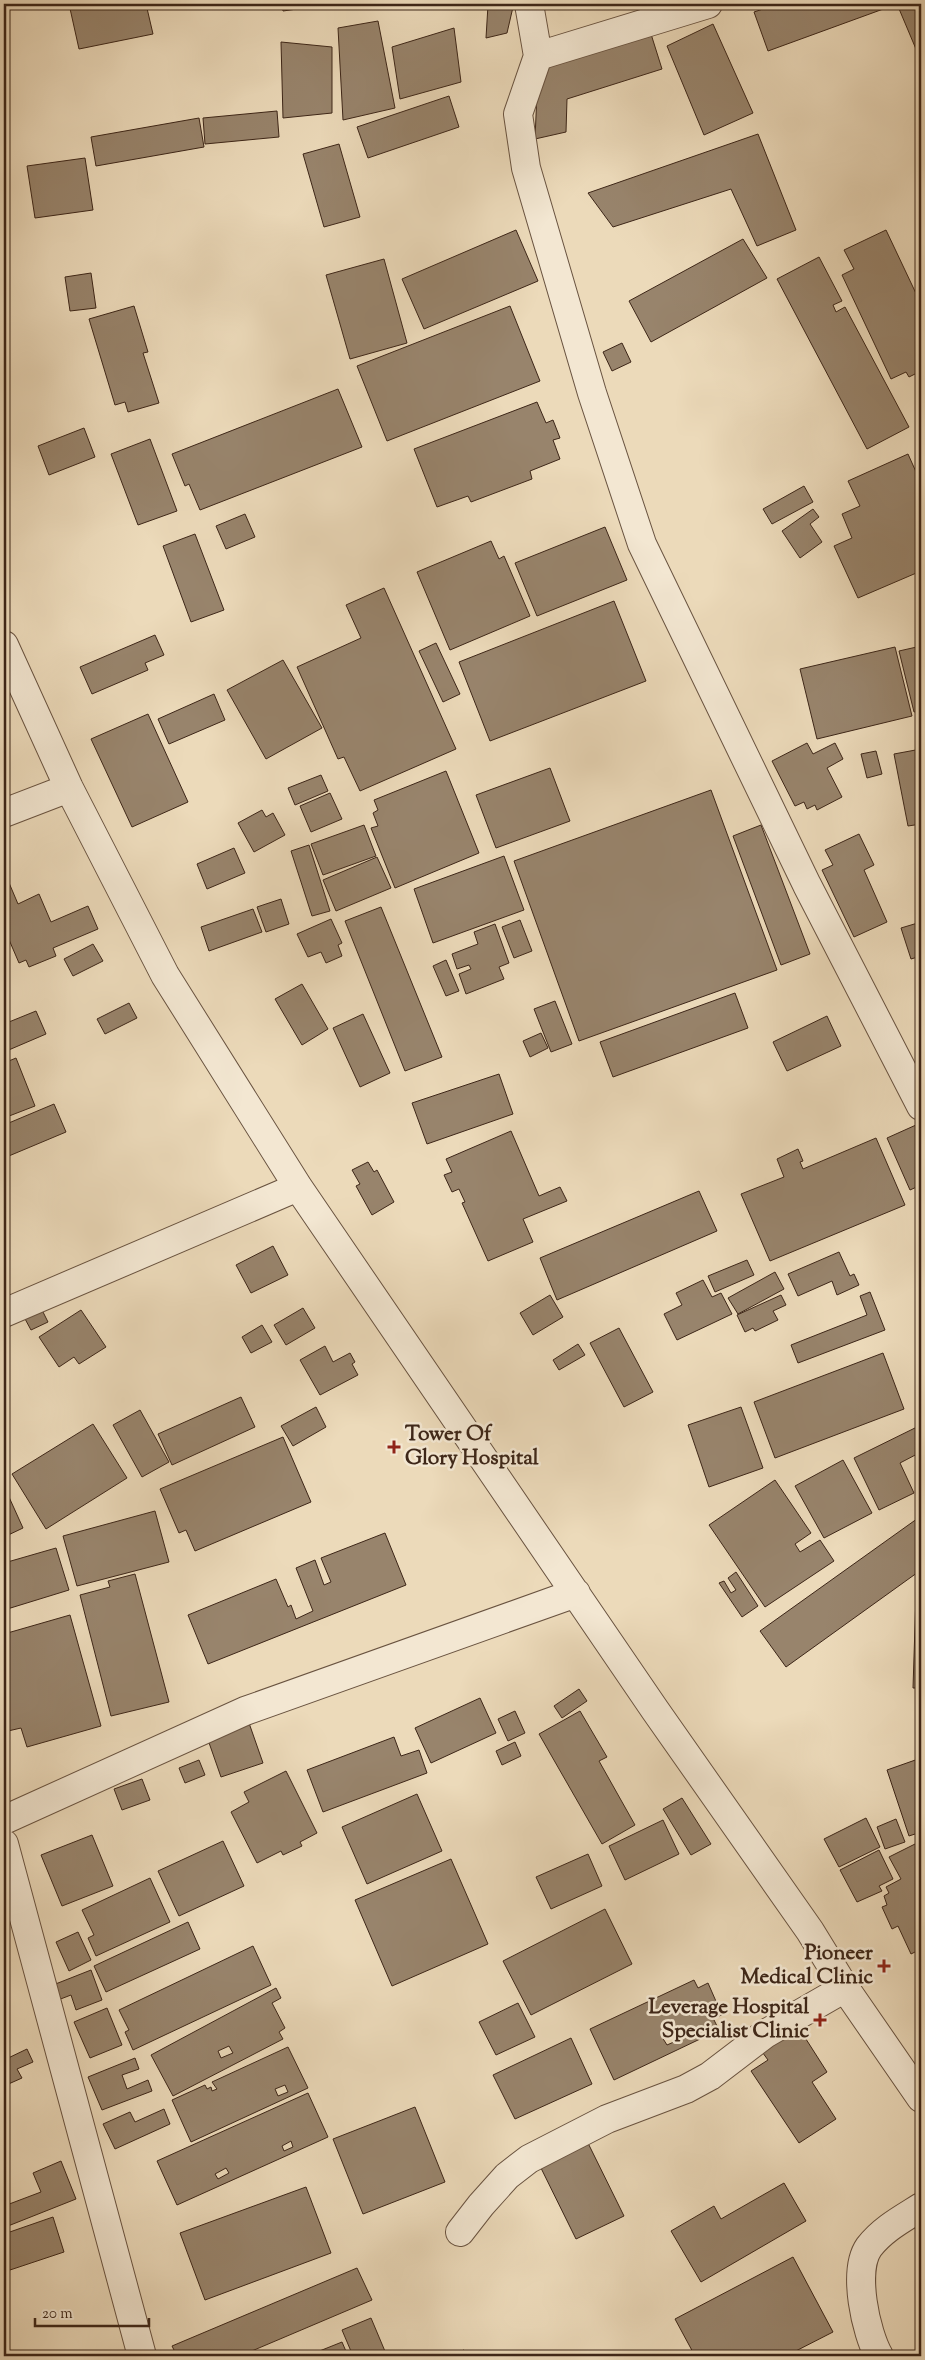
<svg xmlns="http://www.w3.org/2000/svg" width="925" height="2360" viewBox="0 0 925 2360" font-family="'Sorts Mill Goudy',serif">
<rect width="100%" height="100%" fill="#ecdaba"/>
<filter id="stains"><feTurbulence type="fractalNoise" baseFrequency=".004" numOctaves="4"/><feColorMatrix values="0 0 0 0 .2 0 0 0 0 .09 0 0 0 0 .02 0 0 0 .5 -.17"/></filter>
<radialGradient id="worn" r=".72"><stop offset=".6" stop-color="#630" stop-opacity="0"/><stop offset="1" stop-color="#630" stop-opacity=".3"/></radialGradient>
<path fill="#98846c" stroke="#3d2618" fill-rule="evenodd" d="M69,4H146L153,34L79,49Z
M282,4H332L283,11Z
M778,4H921V61L897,4L768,51L754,12Z
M488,5L513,7L507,33L486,38Z
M378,21L395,108L343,120L338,28Z
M713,24L753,113L704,135L667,46Z
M454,28L461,82L400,99L392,47Z
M651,34L662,69L567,99L566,132L535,139L538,70Z
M281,42L332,47V113L283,118Z
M449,96L459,127L368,158L357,127Z
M277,111L279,137L205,144L203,118Z
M199,118L204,147L96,166L91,137Z
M758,134L796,230L757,246L731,189L613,227L588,193Z
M339,144L360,217L324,227L303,154Z
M85,158L93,210L35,218L27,166Z
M516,230L538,281L424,329L402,279Z
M886,230L921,304V371L909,377L906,372L891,379L842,275L854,269L844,250Z
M743,239L767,278L651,342L629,301Z
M819,257L842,301L833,305L836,312L845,307L909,427L867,449L777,279Z
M384,259L407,343L350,359L326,275Z
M91,273L96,308L70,311L65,277Z
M134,306L148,352L143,353L159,403L128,412L125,402L115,405L89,319Z
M510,306L540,381L387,441L357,366Z
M622,343L631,362L612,371L603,352Z
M338,389L362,447L200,510L189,484L185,486L172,454Z
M537,402L546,423L553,420L560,438L553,440L560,459L530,471L532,479L471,502L468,496L437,507L414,449Z
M84,428L95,457L49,475L38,446Z
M921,430V445L916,432Z
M150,439L177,511L138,525L111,454Z
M908,454L921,483V571L858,598L834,546L852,538L842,514L860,506L848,481Z
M804,486L813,502L772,524L763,509Z
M813,509L819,517L810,524L822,542L800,558L782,531Z
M245,514L255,537L226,549L216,526Z
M605,527L627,580L537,616L515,563Z
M195,534L224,610L191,622L163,546Z
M491,541L499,559L504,556L530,616L450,650L417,572Z
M384,588L456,749L360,791L344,757L338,759L297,667L361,638L346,605Z
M614,601L646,681L490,741L459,662Z
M155,635L164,655L145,663L148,670L92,694L80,667Z
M436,643L460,694L443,702L419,651Z
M921,646V711L914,712L899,651Z
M895,647L912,716L817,739L800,669Z
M283,660L322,728L266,759L227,690Z
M214,694L225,720L169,744L158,719Z
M148,714L188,802L132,827L91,739Z
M807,743L813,754L835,743L843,759L827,768L842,797L817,810L815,805L807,809L804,802L795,806L772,761Z
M921,749V813H919L921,824L908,826L894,754Z
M876,751L882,774L867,778L861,754Z
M550,768L570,821L496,848L476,795Z
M446,771L479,853L395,888L371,828L378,826L373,813L378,810L374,800Z
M321,775L328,791L295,805L288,788Z
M711,790L777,970L579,1041L514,861Z
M330,793L342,819L311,832L300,806Z
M262,810L266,817L273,813L285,835L254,852L238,823Z
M364,825L376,856L323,875L311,844Z
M761,825L810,954L781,965L733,836Z
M859,834L874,865L864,870L887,922L854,937L822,870L833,865L825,850Z
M309,845L330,911L312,916L291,851Z
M234,848L245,873L207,889L197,864Z
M504,856L524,910L433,943L414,889Z
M377,857L391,888L336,911L323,880Z
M4,871L18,904L39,894L51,922L88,906L98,929L53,948L56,956L29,967L26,960L19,963L4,928Z
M281,899L289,924L266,932L257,907Z
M381,907L442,1057L405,1071L345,921Z
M253,909L262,932L209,951L201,927Z
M331,919L342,943L338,945L342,956L326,963L321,952L308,957L297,934Z
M520,920L532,951L514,958L502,927Z
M921,922V956L911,959L901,928Z
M495,924L509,963L499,967L504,979L466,994L459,974L471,969L469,965L457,969L452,954L478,944L474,932Z
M93,944L103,961L73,976L64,959Z
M446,960L459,991L446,996L433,966Z
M302,984L328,1029L302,1045L275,999Z
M735,993L748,1028L613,1077L600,1042Z
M555,1001L572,1044L551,1052L534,1009Z
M129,1003L137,1018L105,1034L97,1019Z
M36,1011L46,1034L4,1052V1024Z
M363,1014L390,1073L360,1087L333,1028Z
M827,1016L841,1046L787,1071L773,1042Z
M541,1033L548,1048L530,1057L523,1041Z
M16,1058L35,1106L4,1118V1063Z
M499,1074L513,1114L427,1144L412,1103Z
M54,1104L66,1132L4,1158V1125Z
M916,1125L921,1135V1185L910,1190L887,1138Z
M511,1131L539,1196L560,1187L567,1201L523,1219L533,1242L488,1261L462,1203L465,1202L459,1189L452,1192L444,1175L452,1172L446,1159Z
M876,1138L905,1205L770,1261L741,1194L784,1177L777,1159L798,1149L803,1161L800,1162L803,1169Z
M368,1162L374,1172L377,1170L394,1202L372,1215L356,1186L360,1184L352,1170Z
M699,1191L717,1231L557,1300L540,1258Z
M4,1242L9,1254L4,1257Z
M273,1246L288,1275L251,1293L236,1265Z
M839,1252L850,1276L854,1274L859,1285L837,1295L832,1281L798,1296L788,1274Z
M747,1260L754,1275L715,1292L708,1276Z
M775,1272L784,1289L738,1314L728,1298Z
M703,1280L712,1297L721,1293L732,1314L677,1340L664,1314L682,1305L676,1293Z
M870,1292L885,1330L798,1363L791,1345L867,1315L860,1296Z
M550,1295L563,1317L533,1335L520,1313Z
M781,1295L786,1305L773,1311L778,1320L755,1331L753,1328L745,1332L737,1315Z
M41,1308L48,1322L31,1330L24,1317Z
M303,1308L315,1328L286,1345L274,1325Z
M81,1310L106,1347L79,1364L74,1357L59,1367L39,1337Z
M262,1325L272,1342L251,1353L242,1337Z
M619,1328L653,1392L624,1407L590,1343Z
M578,1344L585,1355L559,1370L553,1360Z
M325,1346L333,1362L350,1353L355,1362L352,1364L358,1375L320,1395L300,1360Z
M883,1353L904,1409L775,1458L754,1402Z
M241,1397L255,1427L172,1465L158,1434Z
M316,1407L326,1427L293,1446L281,1426Z
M741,1407L763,1468L709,1487L688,1425Z
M140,1410L169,1462L142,1477L113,1425Z
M93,1424L127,1478L46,1529L12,1474Z
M921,1425V1452L900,1463L914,1493L879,1510L854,1458Z
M283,1437L311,1502L195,1551L186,1530L179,1533L160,1489Z
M843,1460L872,1513L824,1538L795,1486Z
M775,1480L811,1533L795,1544L800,1552L820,1540L834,1561L765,1607L709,1525Z
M4,1486L23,1528L4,1537Z
M155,1511L169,1562L77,1586L63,1536Z
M921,1516V1570L786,1667L760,1631Z
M385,1533L406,1585L208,1664L188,1615L276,1579L288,1607L291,1605L296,1619L313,1611L296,1568L315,1560L324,1585L331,1582L321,1558Z
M56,1548L69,1590L4,1610V1563Z
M736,1572L758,1606L742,1617L719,1583L724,1581L731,1593L736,1590L728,1578Z
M135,1574L169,1702L111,1716L80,1595L110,1587L108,1581Z
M916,1594H921V1688H913Z
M70,1615L101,1726L27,1747L21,1728L8,1731L4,1716V1634Z
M579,1689L587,1701L562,1718L554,1706Z
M480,1698L496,1733L431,1763L415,1728Z
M515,1711L525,1733L508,1741L498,1719Z
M580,1711L607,1757L599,1761L635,1825L602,1844L539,1734Z
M249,1723L263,1763L221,1777L207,1737Z
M394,1737L401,1756L419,1750L427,1773L323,1812L307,1770Z
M515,1742L521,1756L502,1765L496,1751Z
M921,1758V1832L909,1836L887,1770Z
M199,1760L205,1775L185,1783L179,1768Z
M286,1771L317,1833L300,1842L302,1846L283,1855L281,1851L257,1863L231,1812L249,1802L244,1792Z
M142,1779L150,1800L122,1810L114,1789Z
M417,1794L442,1851L367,1884L342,1827Z
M682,1798L711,1844L691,1855L663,1809Z
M866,1818L880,1847L839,1867L824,1839Z
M896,1819L905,1842L885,1849L877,1827Z
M663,1820L679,1854L625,1880L609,1846Z
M92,1835L113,1886L62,1906L41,1855Z
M223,1841L244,1886L179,1916L158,1871Z
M921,1841V1949L911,1954L898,1926L892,1929L882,1907L887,1905L884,1896L889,1893L886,1887L901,1879L889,1857Z
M879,1850L893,1879L879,1886L882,1891L857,1902L840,1870Z
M588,1854L602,1886L551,1909L536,1877Z
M451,1859L488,1944L392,1986L355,1900Z
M150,1878L170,1922L96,1956L88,1938L94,1935L82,1910Z
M605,1909L632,1964L531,2015L503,1961Z
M188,1922L200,1949L106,1992L94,1966Z
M78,1932L91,1960L69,1971L56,1942Z
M253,1946L271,1985L133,2050L125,2032L129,2030L119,2010Z
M91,1970L102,2000L76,2010L71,1995L58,2000L53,1985Z
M694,1980L698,1988L708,1983L722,2015L713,2018L719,2030L614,2080L590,2029ZM671,2032L676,2041L667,2045L662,2037Z
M276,1988L281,1998L272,2003L285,2028L279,2032L283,2039L173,2096L151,2055ZM229,2046L233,2053L221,2058L218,2051Z
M518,2003L535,2037L496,2055L479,2022Z
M107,2008L122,2045L90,2058L74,2022Z
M797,2025L827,2072L812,2082L836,2119L799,2143L751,2071L768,2060L760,2049Z
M571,2038L592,2084L515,2119L493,2075Z
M288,2047L308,2088L191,2142L172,2100L205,2085L207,2089L211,2087L212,2091L217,2089L212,2082ZM285,2085L288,2092L278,2096L275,2089Z
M27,2049L33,2062L17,2069L22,2078L4,2086V2060Z
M135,2058L139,2069L122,2075L127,2089L148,2080L152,2091L102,2110L88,2077Z
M308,2093L328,2137L177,2205L157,2161ZM291,2141L293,2147L284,2151L282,2146ZM226,2168L229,2173L218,2179L215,2174Z
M415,2107L445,2182L363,2214L333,2139Z
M164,2109L170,2124L115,2149L103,2124L130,2112L135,2122Z
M585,2137L624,2216L576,2239L537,2160Z
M61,2161L76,2199L8,2226L4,2215V2206L41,2192L33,2173Z
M784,2183L806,2221L701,2282L671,2231L714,2206L721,2219Z
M306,2187L331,2253L205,2300L180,2233Z
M53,2217L64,2252L10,2270L4,2253V2234Z
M793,2257L833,2332L786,2356H695L675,2319Z
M357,2268L372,2300L240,2356H177L172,2346Z
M371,2318L387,2356H353L342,2330Z
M342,2342L348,2356H307Z
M464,2350L467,2356H446Z
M489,2351L491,2356H474Z"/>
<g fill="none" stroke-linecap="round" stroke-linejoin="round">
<defs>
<path id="minor" d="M529,4L538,56L518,114L526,168L592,393L642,544L807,885L921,1106
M538,56L708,4
M4,645L69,788L165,975L298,1187L655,1710L810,1931L845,1988L921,2098
M4,813L69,788
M4,1313L298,1187
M4,1820L245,1711L576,1593
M4,1844L142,2356
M460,2232L481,2205L507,2176L529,2159L607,2119L686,2089L710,2076L765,2034L845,1988
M879,2356C866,2333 852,2271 869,2247C883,2229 902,2219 921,2207"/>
</defs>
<use href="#minor" stroke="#695340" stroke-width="30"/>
<use href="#minor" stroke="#f3e7d2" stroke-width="28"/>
</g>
<g fill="#8f2418" stroke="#f3e7d2" stroke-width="2">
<path d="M391.5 1439.5h5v5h5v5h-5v5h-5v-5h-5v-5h5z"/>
<path d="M881.5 1958.5h5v5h5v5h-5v5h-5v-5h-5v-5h5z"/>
<path d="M817.5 2012.5h5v5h5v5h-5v5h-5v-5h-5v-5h5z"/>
</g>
<g text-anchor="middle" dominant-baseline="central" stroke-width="5" stroke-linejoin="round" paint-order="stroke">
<g font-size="21" font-weight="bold" fill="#3d2618" stroke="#f3e7d2" text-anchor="end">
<text x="405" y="1435" text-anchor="start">Tower Of<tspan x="405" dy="24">Glory Hospital</tspan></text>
<text x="873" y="1954">Pioneer<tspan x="873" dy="24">Medical Clinic</tspan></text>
<text x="809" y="2008">Leverage Hospital<tspan x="809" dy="24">Specialist Clinic</tspan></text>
</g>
</g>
<rect width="925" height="2360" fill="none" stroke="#ecdaba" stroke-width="20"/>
<rect x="5" y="5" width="915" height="2350" fill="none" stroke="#3d2618" stroke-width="2.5"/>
<rect x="10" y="10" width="905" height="2340" fill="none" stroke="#3d2618"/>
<path d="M35 2318v8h114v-8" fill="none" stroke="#3d2618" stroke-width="2.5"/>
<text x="42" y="2318" font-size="15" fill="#3d2618" stroke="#f3e7d2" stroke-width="4" paint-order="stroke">20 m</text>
<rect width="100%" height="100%" filter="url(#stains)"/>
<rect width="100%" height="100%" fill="url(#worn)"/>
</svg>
